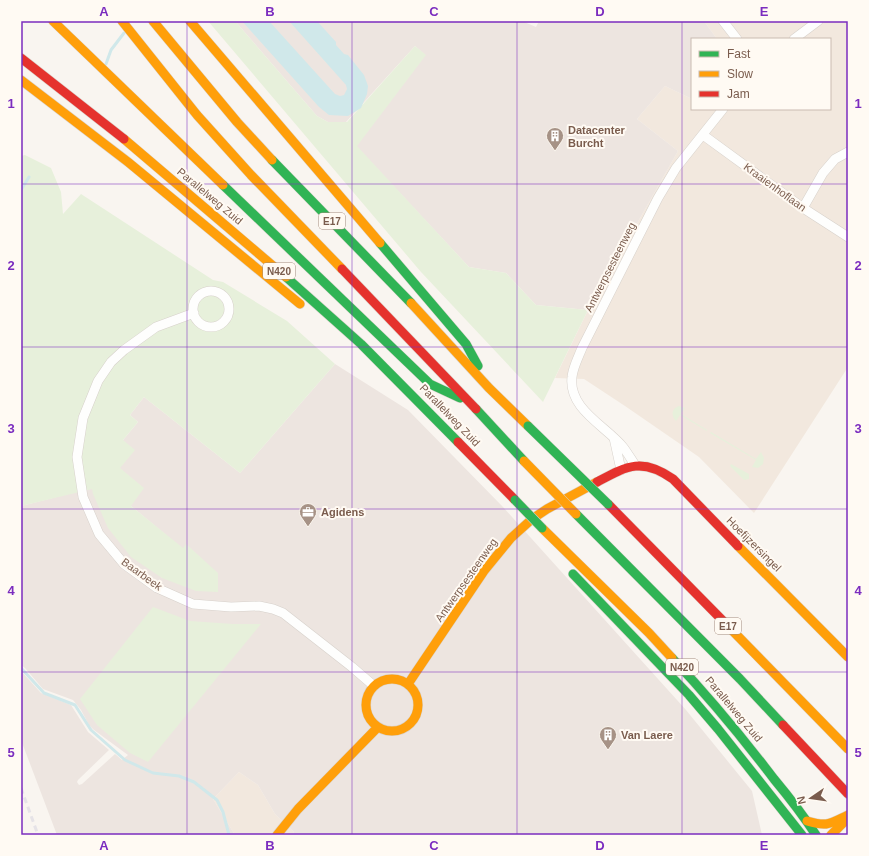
<svg xmlns="http://www.w3.org/2000/svg" width="869" height="856" viewBox="0 0 869 856" font-family="Arial,sans-serif">
<rect width="100%" height="100%" fill="#f9f5f0"/>
<path fill="#f2e8de" d="M704,21H848V367L754,513L699,457L625,406L584,379L555,378L588,310L678,151L637,119L665,86L692,99V109H830V39H717Z
M239,772L258,785L275,814L294,832L293,835H235L213,799Z"/>
<path fill="#ede5e0" d="M235,21H522L536,27L539,21H704L717,39H692V99L665,86L637,119L678,151L588,310L536,305L506,273L469,267L356,146L425,55L415,46L346,122H328L317,116Z
M335,364L408,410L503,507L686,710L752,791L762,835H293L294,832L275,814L258,785L239,772L213,799L235,835H57L21,740V671L41,693L71,705L88,732L109,750L78,780L77,782L79,785L82,784L115,754L122,760L128,755L94,730L89,725L81,710L73,700L43,689L25,668L21,665V506L92,488L162,578L186,545L183,549L131,506L120,468L123,440L138,422L130,415L144,397L240,473Z"/>
<path fill="#e7f0db" d="M208,21H235L317,116L328,122H347L415,46L426,55L357,146L469,267L506,273L536,305L588,310L543,402L421,272Z
M25,155L51,168L61,192L63,214L81,194L213,280L223,282L287,321L335,364L240,473L144,397L130,415L138,422L123,440L135,450L120,468L144,488L131,506L183,548L186,544L218,573V592L196,591L162,578L131,557L108,528L93,494L92,489L21,506V156Z
M679,406L685,408L681,414L707,430V431L680,415L676,421C671,416 671,409 679,406Z
M711,432L756,459L761,452L764,458L763,464L758,468L752,467L756,460L710,433Z
M731,464L749,474V479L744,480L730,466Z
M153,607L190,621L233,624H261L148,762L130,753L97,725L80,699Z"/>
<path fill="#d0e8ea" d="M242,21H269L335,94L340,96L344,95L347,89L346,85L289,21H317L336,42V45L344,54L348,55L364,75L368,86L367,94L361,108L348,116L329,115L319,107Z"/>
<g fill="none" stroke-linecap="round" stroke-linejoin="round">
<path stroke="#d0e8ea" stroke-width="3" d="M106,64L111,50L124,33
M21,190L29,177
M21,668L44,693L75,705L91,730L125,760L153,773L179,776L194,782L217,800L223,812L229,835"/>
<defs>
<path id="street" d="M723,21L737,39
M794,39L818,21
M703,135L803,208L848,237
M803,208L823,173L835,159L848,152
M193 309a18 18 0 1 1 36 0a18 18 0 1 1-36 0Z
M194,313L156,327L124,350L111,362L98,381L83,418L77,457L83,497L99,534L124,564L157,588L193,604L231,607L259,606L273,609L283,613L352,667L374,686
M614,438L621,470
M635,465C631,459 627,452 623,447C606,426 568,409 572,377C573,367 578,358 582,348L658,198L676,168L723,109"/>
<path id="fast" d="M272,160L411,303
M223,185L430,384L460,398
M380,243L466,344L478,366
M286,277L361,344L458,442
M476,409L524,461
M576,514L740,679L783,725
M573,574L689,695L718,729L802,835
M672,658C708,696 742,737 774,779C789,797 803,815 816,835"/>
<path id="slow" d="M53,21L223,185
M122,21L197,115L251,175L342,269
M153,21L237,122L272,160
M190,21L380,243
M21,80L128,162L300,304
M124,139L286,277
M411,303L489,388L528,426
M542,528L649,633L672,658
M738,546L848,657
M726,624L848,749
M366 705a26 26 0 1 1 52 0a26 26 0 1 1-52 0Z
M408,684L484,571L511,538L532,519L547,509L597,482
M807,821C828,827 829,824 848,815
M277,835L298,809L378,727
M831,835L847,819"/>
<path id="jam" d="M21,58L124,139
M342,269L476,409
M458,442L515,500
M597,482C627,466 642,457 673,479L738,546
M608,504L726,624
M783,725L848,794"/>
</defs>
<use href="#street" stroke="#d7d1cb" stroke-width="10"/>
<use href="#fast" stroke="#d9d2cb" stroke-width="10"/>
<use href="#slow" stroke="#d9d2cb" stroke-width="10"/>
<use href="#jam" stroke="#d9d2cb" stroke-width="10"/>
<use href="#street" stroke="#fefefd" stroke-width="9"/>
<use href="#fast" stroke="#30b455" stroke-width="9"/>
<use href="#slow" stroke="#ff9f0a" stroke-width="9"/>
<use href="#jam" stroke="#e5322d" stroke-width="9"/>
<path stroke="#e6e3e7" stroke-width="3" stroke-dasharray="6 4" stroke-linecap="butt" d="M21,788L38,835"/>
<defs>
<path id="fast-bridge" d="M528,426L608,504
M515,500L542,528"/>
<path id="slow-bridge" d="M524,461L576,514"/>
</defs>
<use href="#fast-bridge" stroke="#dad1cc" stroke-width="10" stroke-linecap="butt"/>
<use href="#slow-bridge" stroke="#dad1cc" stroke-width="10" stroke-linecap="butt"/>
<use href="#fast-bridge" stroke="#30b455" stroke-width="9"/>
<use href="#slow-bridge" stroke="#ff9f0a" stroke-width="9"/>
</g>
<path fill="none" stroke="#7b2cbf" stroke-width="1" stroke-opacity="0.55" d="M187,21V835M352,21V835M517,21V835M682,21V835M21,184H848M21,347H848M21,509H848M21,672H848"/>
<defs>
<symbol id="building-pin" viewBox="-11 -11 22 30"><path d="M0 17L-7.5 6A9.5 9.5 0 1 1 7.5 6Z" fill="#a69286" stroke="#fffaf3"/><path d="M-4-6H4V6H1V3H-1V6H-4ZM-2.5-4.3h1.7v1.8h-1.7ZM.8-4.3h1.7v1.8H.8ZM-2.5-1h1.7V.8h-1.7ZM.8-1h1.7V.8H.8Z" fill="#fff"/></symbol>
<symbol id="office-pin" viewBox="-11 -11 22 30"><path d="M0 17L-7.5 6A9.5 9.5 0 1 1 7.5 6Z" fill="#a69286" stroke="#fffaf3"/><path d="M-6-3h4V-5.5h4V-3h4V5H-6ZM-1-4.5V-3h2v-1.5ZM-6 0V1H6V0Z" fill="#fff"/></symbol>
</defs>
<g fill-rule="evenodd">
<use href="#building-pin" x="545" y="126" width="20" height="27"/>
<use href="#office-pin" x="298" y="502" width="20" height="27"/>
<use href="#building-pin" x="598" y="725" width="20" height="27"/>
</g>
<g text-anchor="middle" dominant-baseline="central" stroke-width="4" stroke-linejoin="round" paint-order="stroke">
<g fill="#fffaf3" stroke="#a28b7f" stroke-width="1">
<rect x="319" y="213" width="26" height="16" rx="3"/>
<rect x="263" y="263" width="32" height="16" rx="3"/>
<rect x="715" y="618" width="26" height="16" rx="3"/>
<rect x="666" y="659" width="32" height="16" rx="3"/>
</g>
<g font-size="10" font-weight="bold" fill="#7a5c4d">
<text x="332" y="221">E17</text>
<text x="279" y="271">N420</text>
<text x="728" y="626">E17</text>
<text x="682" y="667">N420</text>
</g>
<g font-size="11" font-weight="bold" fill="#7a5c4d" stroke="#fffaf3" text-anchor="start">
<text x="568" y="130">Datacenter<tspan x="568" dy="13">Burcht</tspan></text>
<text x="321" y="512">Agidens</text>
<text x="621" y="735">Van Laere</text>
</g>
<g font-size="11" fill="#7a5c4d" stroke="#fffaf3">
<text transform="translate(775 187) rotate(36)">Kraaienhoflaan</text>
<text transform="translate(210 196) rotate(40)">Parallelweg Zuid</text>
<text transform="translate(610 267) rotate(-63)">Antwerpsesteenweg</text>
<text transform="translate(450 415) rotate(46)">Parallelweg Zuid</text>
<text transform="translate(754 544) rotate(45)">Hoefijzersingel</text>
<text transform="translate(142 574) rotate(36)">Baarbeek</text>
<text transform="translate(466 580) rotate(-55)">Antwerpsesteenweg</text>
<text transform="translate(734 709) rotate(50)">Parallelweg Zuid</text>
</g>
</g>
<rect width="869" height="856" fill="none" stroke="#fffaf3" stroke-width="44"/>
<rect x="691" y="38" width="140" height="72" fill="#fffaf3" stroke="#cabbb1"/>
<rect x="699" y="51" width="20" height="6" fill="#30b455" stroke="#cabbb1"/>
<text x="727" y="58" font-size="12" fill="#7a5c4d">Fast</text>
<rect x="699" y="71" width="20" height="6" fill="#ff9f0a" stroke="#cabbb1"/>
<text x="727" y="78" font-size="12" fill="#7a5c4d">Slow</text>
<rect x="699" y="91" width="20" height="6" fill="#e5322d" stroke="#cabbb1"/>
<text x="727" y="98" font-size="12" fill="#7a5c4d">Jam</text>
<g transform="translate(811 798) rotate(257)" stroke="#fffaf3" stroke-width="3" paint-order="stroke">
<path d="M0-3L7 15L0 10L-7 15Z" fill="#7a5c4d"/>
<text y="-6" font-size="11" font-weight="bold" text-anchor="middle" fill="#7a5c4d">N</text>
</g>
<rect x="22" y="22" width="825" height="812" fill="none" stroke="#7b2cbf" stroke-width="1.5"/>
<g font-size="13" text-anchor="middle" font-weight="bold" fill="#7b2cbf">
<text x="104" y="16">A</text>
<text x="270" y="16">B</text>
<text x="434" y="16">C</text>
<text x="600" y="16">D</text>
<text x="764" y="16">E</text>
<text x="11" y="108">1</text>
<text x="858" y="108">1</text>
<text x="11" y="270">2</text>
<text x="858" y="270">2</text>
<text x="11" y="433">3</text>
<text x="858" y="433">3</text>
<text x="11" y="595">4</text>
<text x="858" y="595">4</text>
<text x="11" y="757">5</text>
<text x="858" y="757">5</text>
<text x="104" y="850">A</text>
<text x="270" y="850">B</text>
<text x="434" y="850">C</text>
<text x="600" y="850">D</text>
<text x="764" y="850">E</text>
</g>
</svg>
